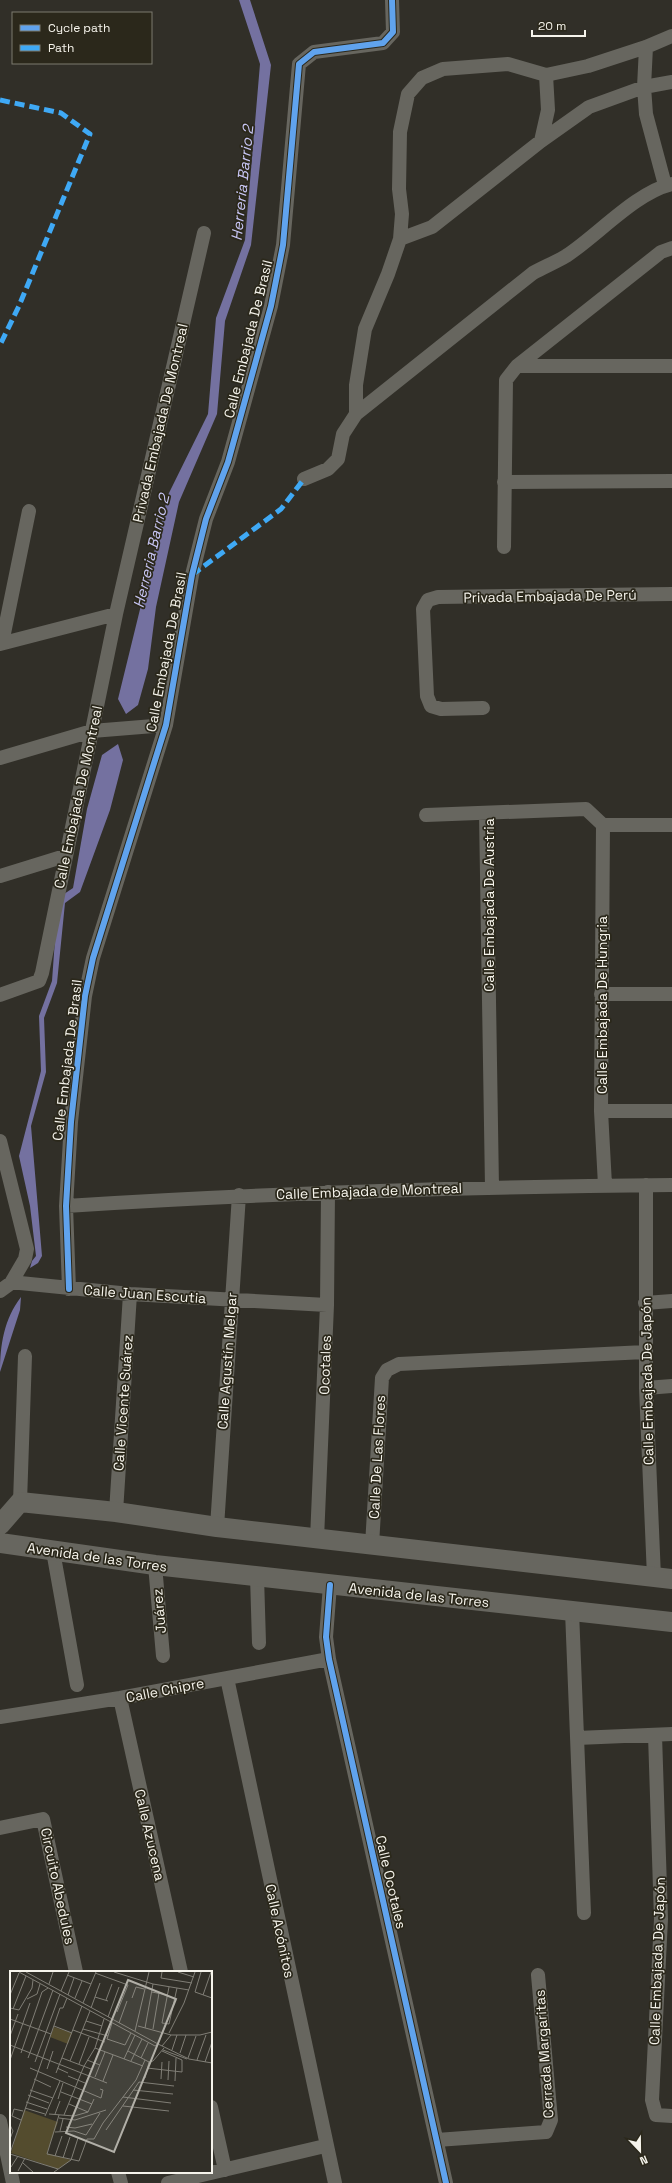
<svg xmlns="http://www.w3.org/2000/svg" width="672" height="2183" viewBox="0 0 672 2183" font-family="'Space Grotesk',sans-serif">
<rect width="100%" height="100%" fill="#312f28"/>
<path fill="#7471a0" d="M239,0H250L271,65L251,245L225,321L217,414L179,502L156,607L148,669L138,705L126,714L118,699L168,495L208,414L216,318L245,240L260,64Z
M118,744L123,760L110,810L80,892L65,903L57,983L44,1018L46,1072L31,1126L42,1256L38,1263L30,1268L32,1261L36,1256L30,1206L19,1156L41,1071L39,1016L52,981L58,898L73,888L87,809L102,755Z
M21,1297L20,1310L0,1372C0,1345 4,1319 21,1297Z"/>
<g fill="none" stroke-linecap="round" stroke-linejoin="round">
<path stroke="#67665f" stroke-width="14" d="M646,47L644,87L646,114L665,185
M541,141L548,110L546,75
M400,239L432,227L541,141L589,107L644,87L672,82
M517,366H672
M356,414V385L365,329L388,274L400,239L402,214L399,189L400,132L408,94L422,78L443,69L508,64L546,75L588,66L646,47L672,36
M304,479L328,469L338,459L343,434L356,414L533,273C544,267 556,262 566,256C597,236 636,192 672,184
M504,482L672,481
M504,547L506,380L517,366L661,252L672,248
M2,643L29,511
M0,644L116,614
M483,708L441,709L431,706L427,696L423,609L428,600L438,597L672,594
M0,758L92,731L166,725
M486,813L492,1187
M426,815L586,809L603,825H672
M603,825L601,1111L605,1185
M0,876L65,856
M601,994H672
M0,995L39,981L42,973L116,614L204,233
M601,1111H672
M0,1141L27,1249L25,1259L11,1283
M646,1185V1388L654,1577
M66,1206C268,1193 469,1187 672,1185
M69,1289L66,1206L71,1122L85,996L93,958L166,725L192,575L206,519L228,462L271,306L283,245L299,64L314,52L383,43L393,32L392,0
M0,1291L11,1283H20L130,1294L327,1305
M645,1303L672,1301
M646,1388L672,1386
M20,1502L25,1356
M116,1512L130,1294
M217,1527L239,1195
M317,1539L327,1305L328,1192
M372,1545L382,1378L387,1370L399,1364L645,1352
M53,1551L77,1685
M155,1565L163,1656
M257,1576L259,1643
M330,1585L326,1637L329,1659L446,2183
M572,1611L584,1913
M227,1678L335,2183
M120,1698L181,1972
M0,1717L120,1698L329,1659
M655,1735L661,1919L652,2100L656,2115L672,2116
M577,1738L672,1734
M0,1828L43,1819L76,1972
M211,2107L225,2170
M0,2121L13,2183
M437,2140L546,2132L551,2120L538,1975
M118,2172L121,2183
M168,2183L325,2146"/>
<path stroke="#67665f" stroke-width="20" d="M0,1525L20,1502L116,1512L217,1527L672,1579
M0,1543L155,1565L672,1622"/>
<path stroke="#3fa9f5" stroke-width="5" stroke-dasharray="10 5" stroke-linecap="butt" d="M0,100L61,113L90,134L19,306L0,345
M192,575L281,509L304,479"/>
<defs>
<path id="cycleway" d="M69,1289L66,1206L71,1122L85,996L93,958L166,725L192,575L206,519L228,462L271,306L283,245L299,64L314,52L383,43L393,32L392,0
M330,1585L326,1637L329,1659L446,2183"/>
</defs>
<use href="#cycleway" stroke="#2b281b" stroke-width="8"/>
<use href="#cycleway" stroke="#60a3ed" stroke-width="6"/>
</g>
<g text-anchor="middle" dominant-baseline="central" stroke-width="3.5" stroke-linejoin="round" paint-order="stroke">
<g font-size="14" fill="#f6f4ec" stroke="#2b281b">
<text transform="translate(248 339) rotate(-76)">Calle Embajada De Brasil</text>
<text transform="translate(160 423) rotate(-77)">Privada Embajada De Montreal</text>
<text transform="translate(550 596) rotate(-1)">Privada Embajada De Perú</text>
<text transform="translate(166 652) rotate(-79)">Calle Embajada De Brasil</text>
<text transform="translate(78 797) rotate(-78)">Calle Embajada De Montreal</text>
<text transform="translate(489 905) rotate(-90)">Calle Embajada De Austria</text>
<text transform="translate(602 1005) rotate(-90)">Calle Embajada De Hungria</text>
<text transform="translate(67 1060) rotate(-83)">Calle Embajada De Brasil</text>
<text transform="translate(369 1191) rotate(-2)">Calle Embajada de Montreal</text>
<text transform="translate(145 1294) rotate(4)">Calle Juan Escutia</text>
<text transform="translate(227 1361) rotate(-86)">Calle Agustín Melgar</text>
<text transform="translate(325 1365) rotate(-88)">Ocotales</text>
<text transform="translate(647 1381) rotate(-91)">Calle Embajada De Japón</text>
<text transform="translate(123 1403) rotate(-86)">Calle Vicente Suárez</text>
<text transform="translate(377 1457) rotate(-87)">Calle De Las Flores</text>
<text transform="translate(97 1557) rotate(8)">Avenida de las Torres</text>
<text transform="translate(419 1595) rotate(6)">Avenida de las Torres</text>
<text transform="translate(159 1611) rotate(-95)">Juárez</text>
<text transform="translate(165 1690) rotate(-11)">Calle Chipre</text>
<text transform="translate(150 1835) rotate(77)">Calle Azucena</text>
<text transform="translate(391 1882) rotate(77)">Calle Ocotales</text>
<text transform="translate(58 1886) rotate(78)">Circuito Abedules</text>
<text transform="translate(280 1931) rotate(78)">Calle Acónitos</text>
<text transform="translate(657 1961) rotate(-88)">Calle Embajada De Japón</text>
<text transform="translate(544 2054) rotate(-94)">Cerrada Margaritas</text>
</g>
<g font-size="15" font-style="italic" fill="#c8c6f5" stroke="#2b281b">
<text transform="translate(242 183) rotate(-84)">Herreria Barrio 2</text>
<text transform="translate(151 551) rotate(-77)">Herreria Barrio 2</text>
</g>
</g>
<g transform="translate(10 1971)">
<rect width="202" height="202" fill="#312f28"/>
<path d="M44,56L62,62L58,73L40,66ZM14,139L48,151L37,182L61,189L48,198L1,182Z" fill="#544c2e"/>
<path fill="none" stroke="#807e76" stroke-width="1" d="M9,1L145,75L148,73M16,1L148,73M104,1L143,13L179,19M152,1L151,7L182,12M168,1L184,6M191,1L185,21L202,27M85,2L118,14L107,41M57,4L81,13M39,13L43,1M159,16L152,52L159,53L167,17M51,20L59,1M142,21L157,24M0,24L9,2M58,24L64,7M193,24L201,1M85,26L98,30M65,27L72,10M122,27L126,16L134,18M17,28L27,23L30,13M96,29L102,13M73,32L86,1M0,37L9,39L22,17L23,9M81,37L90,12M3,38L16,5M98,46L109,16M0,48L41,63M76,50L92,55M109,52L117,30M44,55L62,62M128,55L161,64H190L202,61M135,57L143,13M73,58L98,65M143,58L149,22M63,59L95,71M125,60L139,1M159,62L174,32L185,1M0,65L8,43M97,68L115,74L121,62M97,68L102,52M148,73L179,88M0,74L97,112M152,75L161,64M85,77L133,95M153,79L177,88M162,79L167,64M118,80L139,91L143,90L154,77M11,82L32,21L38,17M170,82L176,64M18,87L43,19M52,87L81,98M131,87L138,72M178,87L186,65M114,88L125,64M179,88L202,92M0,89L20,32M77,89L90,94M187,89L196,64M60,90L80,40M121,90L132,68M25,91L50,23M195,91L202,71M69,93L79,66M20,97L91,127L93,119L90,118M47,97L58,102M137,97L172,101V89L152,80M37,98L43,80M46,102L72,35M58,105L75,112M85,106L95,81M135,107L139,91M24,108L41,116M151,108L152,91M158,109L159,90M93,110L103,84M165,110L166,87M20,119L43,127M123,119L163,123M51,121L82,133M18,124L39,132M113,126L161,132M48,128L53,112M16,131L37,138M59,133L78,141M113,135L159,140M15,137L35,143M39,143L64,145L78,141L84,128M45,143L50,130M49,144L37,183L69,190L77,168H84L93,152L126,109L135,89M54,144L74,95L85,77L94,48M35,145L50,110M49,147L65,149L96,139M11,149L2,145L4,138L13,140M56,156L65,157L82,153M96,159L129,111L164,115M50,160L53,148M45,161L64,160L76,164L90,142M0,168L3,160L0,154M0,182L50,37H53L57,27M0,183L48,198M45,185L52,165M53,187L60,166M13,192L23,201M1,196L8,185M8,200L15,187M44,201L61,189L68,167"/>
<path fill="#b1afa7" fill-opacity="0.15" stroke="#b1afa7" stroke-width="2" d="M118,9L166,28L104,181L56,162Z"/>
<rect width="202" height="202" fill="none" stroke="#f6f4ec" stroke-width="2"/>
</g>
<rect x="12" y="12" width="140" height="52" fill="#2b281b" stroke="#7c7a6f"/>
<rect x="20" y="25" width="20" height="6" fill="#60a3ed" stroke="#7c7a6f"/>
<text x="48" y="32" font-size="12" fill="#f6f4ec">Cycle path</text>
<rect x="20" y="45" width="20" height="6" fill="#3fa9f5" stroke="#7c7a6f"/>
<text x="48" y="52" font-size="12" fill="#f6f4ec">Path</text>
<g transform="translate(640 2151) rotate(158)" stroke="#2b281b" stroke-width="3" paint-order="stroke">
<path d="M0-3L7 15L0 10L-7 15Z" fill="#f6f4ec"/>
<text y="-6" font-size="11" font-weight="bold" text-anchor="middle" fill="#f6f4ec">N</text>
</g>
<path d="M532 30v6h53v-6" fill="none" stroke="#f6f4ec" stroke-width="2"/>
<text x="538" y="30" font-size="12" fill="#f6f4ec" stroke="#2b281b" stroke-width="3" paint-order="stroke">20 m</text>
</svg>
